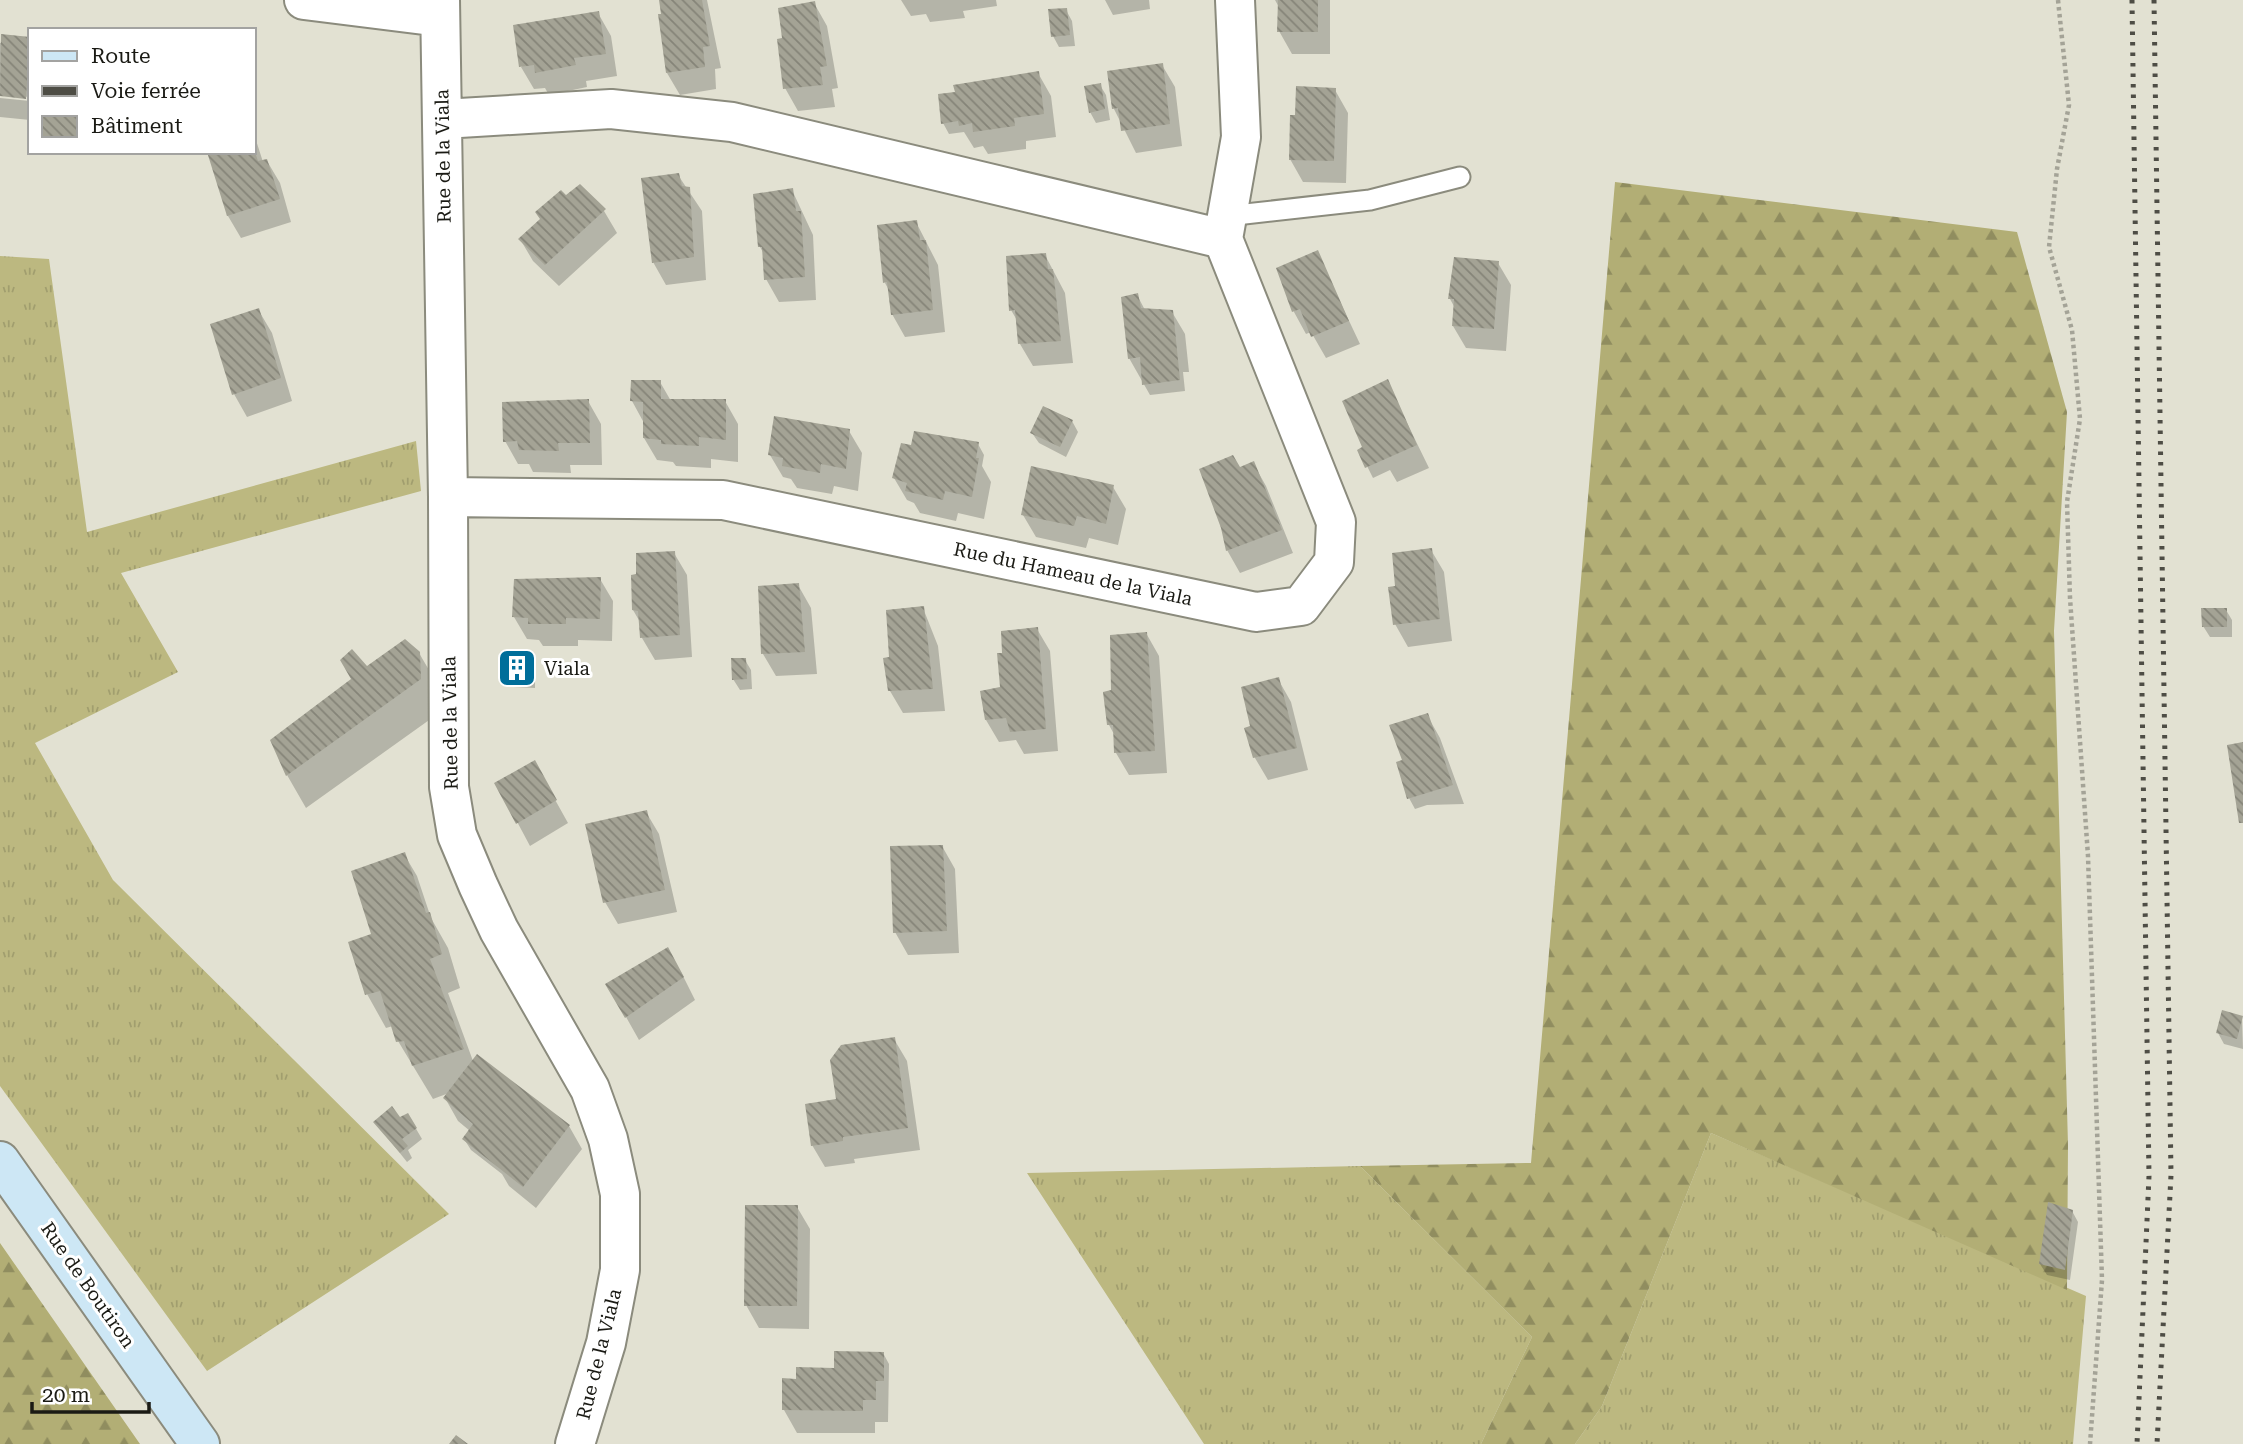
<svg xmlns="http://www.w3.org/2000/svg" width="2243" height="1444" viewBox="0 0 2243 1444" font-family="'Roboto Serif',serif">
<defs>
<pattern id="grass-tufts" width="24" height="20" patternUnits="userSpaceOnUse" patternTransform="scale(1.75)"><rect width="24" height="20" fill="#bcb880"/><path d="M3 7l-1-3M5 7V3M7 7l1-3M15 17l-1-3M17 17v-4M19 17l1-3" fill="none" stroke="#a19e6e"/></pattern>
<pattern id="forest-firs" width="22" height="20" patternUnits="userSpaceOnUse" patternTransform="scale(1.75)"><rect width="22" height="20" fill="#b2ae75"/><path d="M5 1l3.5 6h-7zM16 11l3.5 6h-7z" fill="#908d5f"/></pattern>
<pattern id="building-back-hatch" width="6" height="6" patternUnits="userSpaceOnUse" patternTransform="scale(1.75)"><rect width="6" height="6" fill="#a4a395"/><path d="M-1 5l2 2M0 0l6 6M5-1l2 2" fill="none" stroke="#858478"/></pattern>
</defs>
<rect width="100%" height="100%" fill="#e2e1d2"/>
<path fill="url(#grass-tufts)" d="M0,256L49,259L87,532L416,441L421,491L121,573L178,672L35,743L113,880L449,1214L207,1371L0,1086Z
M1711,1133L2086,1296L2073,1444H1575L1602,1406Z
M1360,1166L1532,1337L1481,1444H1204L1027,1173Z"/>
<path fill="url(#forest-firs)" d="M1615,182L2017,232L2067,412L2054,631L2068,1145L2067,1290L1711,1133L1602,1406L1575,1444H1481L1532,1337L1360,1166L1531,1163Z
M0,1243L140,1444H0Z"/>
<path fill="#0003" d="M661,0H707L721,68L715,69L716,89L680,95L667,73Z
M901,0H996L997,6L963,11L965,18L930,22L926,14L911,16Z
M1105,0H1149L1150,9L1113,15Z
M1275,0H1330V54H1292L1279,31L1280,9Z
M814,3L827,26L838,88L832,89L835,107L798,111L785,88L784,39Z
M1066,10L1072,21L1075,46L1059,47L1053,36Z
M598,13L611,36L617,76L586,81L587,87L549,95L545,88L534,89L521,67Z
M30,39V97L0,95V43Z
M1162,65L1175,87L1182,146L1136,153L1114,109L1109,73Z
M1038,73L1051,96L1056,137L1026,141V149L988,154L983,146L974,148L964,132L949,134L943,123Z
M1100,85L1106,95L1110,120L1096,123L1090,112Z
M1335,90L1348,113L1346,183L1303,182L1290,159L1297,117Z
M0,98L30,101V120L0,117Z
M254,134L263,162L267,161L280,183L291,222L241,238L228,216L209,152H254Z
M678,175L702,211L706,280L666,285L653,262Z
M792,190L813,235L816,300L779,302L766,279L764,254L760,247Z
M565,197L604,211L617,233L559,286L533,261L520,239Z
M916,222L938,265L945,332L905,337L892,314L890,292L885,283Z
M1317,253L1360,344L1326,358L1311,332L1306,334L1294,312L1278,269Z
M1045,255L1065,293L1073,363L1033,366L1020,344L1018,322L1011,310Z
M1498,263L1511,285L1506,351L1466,348L1453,326L1455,308L1450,299Z
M1137,295L1145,310L1172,312L1185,334L1189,372H1183L1185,391L1150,395L1129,358Z
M259,311L272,333L292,401L247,417L234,394Z
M660,382L671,401H725L738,424V462L711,459V468L676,466L673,462L657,460L644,438V423L632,401Z
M1387,382L1429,468L1397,482L1390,470L1373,478L1359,450L1364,448Z
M588,401L601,424L602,465H570L571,473L533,472L529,464H518L505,441Z
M1072,421L1078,432L1066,457L1039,443L1032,433Z
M849,431L862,453L858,491L834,486L832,494L797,488L791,479L783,477L770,455Z
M978,444L984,455L982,466L991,482L984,519L958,513L956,521L920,513L914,503L907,500L894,478L915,447Z
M1253,463L1266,486L1293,553L1240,573L1227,550L1223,528L1240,469Z
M1113,487L1126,509L1118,545L1089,538L1086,548L1036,537L1023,515Z
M1431,550L1444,572L1452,641L1408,647L1395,624L1397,587Z
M674,553L687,575L692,657L655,660L642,638L640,622L633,610Z
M600,579L613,601L612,641L578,640V646H543L539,640L527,639L514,617Z
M798,585L811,608L817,674L776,676L763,654L760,588Z
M923,608L938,646L945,711L903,713L890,691L891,658Z
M2226,610L2232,620V637H2210L2203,626Z
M1037,629L1050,651L1058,751L1024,754L1016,740L999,742L986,720L1002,688L1004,655Z
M1146,633L1159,656L1167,773L1129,775L1116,753L1115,736L1109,725L1113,691Z
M419,653L439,687V713L306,808L287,775L367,668Z
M529,658L535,668V688L513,687L506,677Z
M745,660L751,670L752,689L740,690L733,679Z
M1278,679L1291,702L1308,770L1268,780L1255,758L1246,729L1252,727Z
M1427,715L1440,738L1464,804L1427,805L1415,809L1409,798L1404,761Z
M534,762L568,823L530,846L497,784Z
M646,812L659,834L677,912L618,924L605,902Z
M942,846L955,869L959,953L908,955L895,932Z
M404,854L417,876L431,918L448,948L460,988L448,993L473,1061L477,1056L569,1126L582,1149L536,1208L509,1186L502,1174L471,1150L464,1139L470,1131L458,1121L445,1098L449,1093L433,1099L398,1041L393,1026L386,1028L367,994L373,934Z
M681,972L695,1000L639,1040L608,985Z
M2242,1018L2243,1049L2224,1044L2218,1033Z
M894,1039L907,1061L920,1150L854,1159L855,1163L825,1167L812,1145L838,1101Z
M408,1115L422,1139L408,1150L412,1158L407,1162L375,1122L400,1120Z
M797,1207L810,1229L809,1329L759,1328L746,1305Z
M2072,1211L2078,1222L2070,1280L2047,1275L2040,1264Z
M883,1353L889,1364L888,1422H875V1433H797L784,1410L795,1380Z"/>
<path fill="url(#building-back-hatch)" d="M659,0H702L710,46L703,47L705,67L666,73L658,14H661Z
M1278,0H1318V32H1277Z
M815,1L827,66L820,67L823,85L783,89L777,39L782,38L778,8Z
M1067,8L1070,35L1051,37L1048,9Z
M599,11L606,54L574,58L576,65L535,73L534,65L519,67L513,25Z
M1,34L30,37L26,99L0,96Z
M1163,63L1170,124L1121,131L1118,108L1112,109L1107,71Z
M1039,71L1044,114L1014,118L1015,126L973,132L972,123L959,126L958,121L941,124L938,94L955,92L953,85Z
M1101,83L1105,109L1089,113L1084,86Z
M1296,86L1336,88L1334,161L1289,160L1290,115H1295Z
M207,152H255L258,161L267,159L280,199L227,216Z
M679,173L682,186L690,187L694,257L652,263L641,178Z
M580,184L606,209L545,265L518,239L540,219L535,212L561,190L566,195Z
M793,188L796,211H801L805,277L764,280L762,247H758L753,194Z
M917,220L920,240H926L933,310L891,315L887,282L883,283L877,225Z
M1318,250L1349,321L1311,337L1300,309L1292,312L1276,268Z
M1046,253L1048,269H1053L1061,341L1018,344L1015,310L1009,311L1006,256Z
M1454,257L1499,261L1494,329L1452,326L1454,299H1448Z
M1138,293L1141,308L1173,310L1180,380L1142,385L1140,357L1128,359L1121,297Z
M259,308L281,378L232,395L210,324Z
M1388,379L1417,445L1365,468L1357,450L1362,447L1342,401Z
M631,380H661V399H726V440L699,437V446L661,444V440L643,438V402L630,401Z
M589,399L590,443H558L559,451L519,450L517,441L503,442L502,402Z
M1043,406L1073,420L1060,447L1030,433Z
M774,416L850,429L846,469L821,464L820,473L782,466L783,458L768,455Z
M914,431L979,442L976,458H979L972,497L945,491L943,500L905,491L907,483L892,478L901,443L911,445Z
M1233,455L1240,467L1254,461L1282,530L1226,551L1221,528L1199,469Z
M1031,466L1114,485L1106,524L1077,516L1074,526L1021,515Z
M1432,548L1440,619L1393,625L1388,587L1395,586L1392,553Z
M675,551L680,635L640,638L638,611L632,610L631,575L636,574V553Z
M601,577L600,619L566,618V624H528V618L512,617L514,579Z
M799,583L805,652L761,654L758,586Z
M924,606L933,689L888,691L883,658L889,657L886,610Z
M2201,608H2227V627H2202Z
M1038,627L1046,729L1010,732L1006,718L985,720L980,691L1000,687L997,653H1002L1001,631Z
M1147,632L1155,751L1114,753L1113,725H1107L1103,692L1111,690L1110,635Z
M405,639L420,652L421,679L286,776L270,740L351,679L340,660L352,649L367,666Z
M505,655L530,656V677H505Z
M731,658H746L747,679L732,680Z
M1279,677L1297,748L1253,758L1244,728L1250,726L1241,687Z
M1428,713L1453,785L1407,799L1396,762L1402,760L1389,725Z
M2243,742V823H2239L2227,745Z
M535,760L557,800L516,824L494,783Z
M647,810L665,890L603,903L585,824Z
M943,845L947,931L893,933L890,846Z
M405,852L426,913L430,912L442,954L430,959L464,1049L412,1066L404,1041L396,1042L380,991L365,995L348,942L371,934L351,871Z
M668,947L684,977L625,1018L605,984Z
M2222,1010L2243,1016L2237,1039L2216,1033Z
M895,1037L908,1128L843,1137V1141L811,1146L805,1104L836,1099L830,1060L841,1045Z
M477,1054L570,1125L523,1187L462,1139L473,1124L443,1098Z
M392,1106L400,1117L408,1113L417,1128L402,1139L408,1146L400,1153L373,1122Z
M2048,1202L2073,1210L2065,1270L2039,1264Z
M745,1205H798L797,1306H744Z
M834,1351L884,1352V1381H876V1400H863V1411L782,1410V1378L796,1379V1367L834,1368Z
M456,1435L468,1444H449Z"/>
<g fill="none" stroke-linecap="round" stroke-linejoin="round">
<defs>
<path id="lane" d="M1227,216L1370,200L1460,177"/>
<path id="street" d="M304,0L440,17
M440,0L448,497L449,787L457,835L478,885L499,930L590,1089L608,1139L620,1194V1270L606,1343L575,1444
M443,119L611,109L732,122L1223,239L1336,522L1334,562L1301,606L1256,612L723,500L448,497
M1223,239L1241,137L1235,0"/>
<path id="secondary" d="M0,1161L200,1444"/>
</defs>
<use href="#lane" stroke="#8b8b7d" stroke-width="23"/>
<use href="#street" stroke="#8b8b7d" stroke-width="42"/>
<use href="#secondary" stroke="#8b8b7d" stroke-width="42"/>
<path stroke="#a4a397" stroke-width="4.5" stroke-dasharray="3.5 3.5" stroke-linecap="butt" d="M2058,0L2069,105L2057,169L2049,247L2072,330L2080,419L2067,502L2070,598L2088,856L2102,1280L2090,1444"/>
<use href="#lane" stroke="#fff" stroke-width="19"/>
<use href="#street" stroke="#fff" stroke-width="38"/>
<use href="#secondary" stroke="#cde7f5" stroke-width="38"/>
<path stroke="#4e4d45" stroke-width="5" stroke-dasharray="3.5 7" stroke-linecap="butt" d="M2132,0L2149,1176L2137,1444
M2154,0L2171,1175L2157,1444"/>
</g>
<defs>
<symbol id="building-square" viewBox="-11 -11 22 22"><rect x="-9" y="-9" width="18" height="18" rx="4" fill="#006e9a" stroke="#fff"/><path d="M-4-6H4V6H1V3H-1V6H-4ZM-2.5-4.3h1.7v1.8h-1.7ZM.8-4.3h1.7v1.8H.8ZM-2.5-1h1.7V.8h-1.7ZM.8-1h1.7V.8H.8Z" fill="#fff"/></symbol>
</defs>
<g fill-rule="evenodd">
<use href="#building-square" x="495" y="646" width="44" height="44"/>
</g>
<g text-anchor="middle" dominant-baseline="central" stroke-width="6" stroke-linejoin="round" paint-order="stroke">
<g font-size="19" fill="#1a1a14" stroke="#fff">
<text transform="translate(443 156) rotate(-91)">Rue de la Viala</text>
<text transform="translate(1073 574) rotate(12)">Rue du Hameau de la Viala</text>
<text transform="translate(450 723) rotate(-91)">Rue de la Viala</text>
<text transform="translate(88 1285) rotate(55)">Rue de Boutiron</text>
<text transform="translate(599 1354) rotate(-76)">Rue de la Viala</text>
</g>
<g font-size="19" fill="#1a1a14" stroke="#fff" text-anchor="start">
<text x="544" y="668">Viala</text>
</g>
</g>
<rect x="28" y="28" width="228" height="126" fill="#ffffff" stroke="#a3a3a1" stroke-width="2"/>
<rect x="42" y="51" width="35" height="10" fill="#cde7f5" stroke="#a3a3a1" stroke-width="2"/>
<text x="91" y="63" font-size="21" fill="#1a1a14">Route</text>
<rect x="42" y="86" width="35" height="10" fill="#4e4d45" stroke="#a3a3a1" stroke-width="2"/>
<text x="91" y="98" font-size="21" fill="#1a1a14">Voie ferrée</text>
<rect x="42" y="116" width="35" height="21" fill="url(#building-back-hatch)" stroke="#a3a3a1" stroke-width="2"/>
<text x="91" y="133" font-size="21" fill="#1a1a14">Bâtiment</text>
<path d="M32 1402v10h117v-10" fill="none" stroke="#1a1a14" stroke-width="3.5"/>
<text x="42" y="1402" font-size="21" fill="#1a1a14" stroke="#ffffff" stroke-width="5" paint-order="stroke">20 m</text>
</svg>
